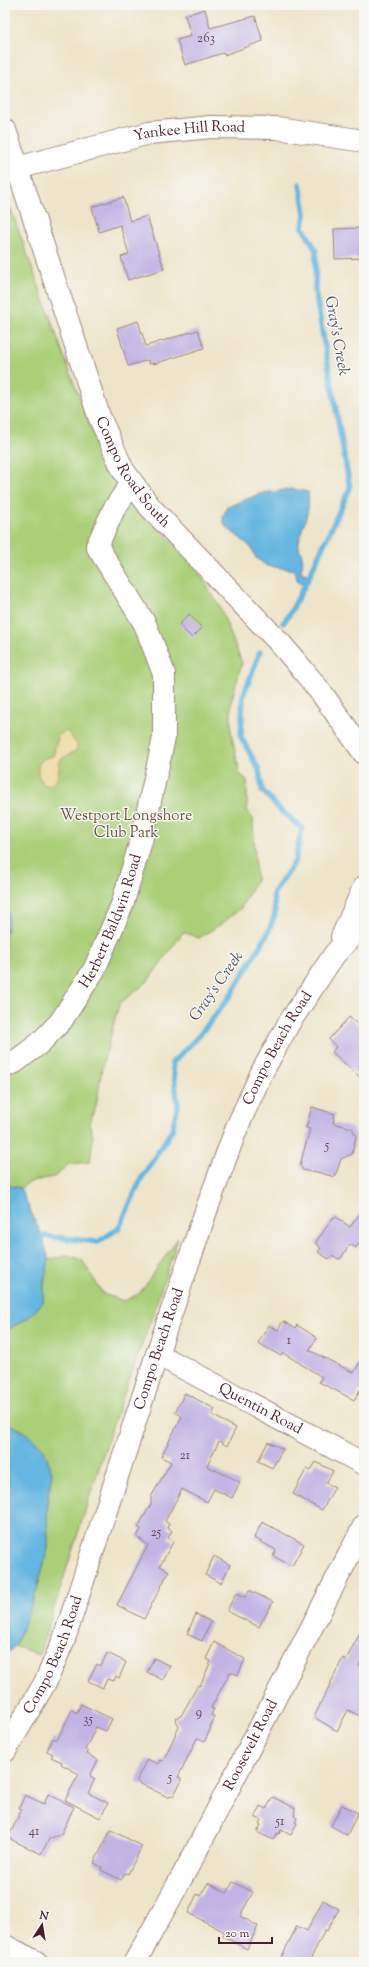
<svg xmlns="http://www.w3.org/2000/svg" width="369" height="1967" viewBox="0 0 369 1967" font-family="'Sorts Mill Goudy',serif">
<rect width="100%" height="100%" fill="#f6f6f2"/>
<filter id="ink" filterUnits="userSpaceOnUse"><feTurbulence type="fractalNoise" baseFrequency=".025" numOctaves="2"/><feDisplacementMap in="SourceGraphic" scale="8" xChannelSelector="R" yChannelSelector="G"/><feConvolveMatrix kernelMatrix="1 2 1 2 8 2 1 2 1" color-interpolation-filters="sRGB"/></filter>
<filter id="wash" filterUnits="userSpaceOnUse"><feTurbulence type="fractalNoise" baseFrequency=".012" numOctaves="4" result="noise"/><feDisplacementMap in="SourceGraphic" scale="16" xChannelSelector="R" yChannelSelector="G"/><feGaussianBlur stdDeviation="0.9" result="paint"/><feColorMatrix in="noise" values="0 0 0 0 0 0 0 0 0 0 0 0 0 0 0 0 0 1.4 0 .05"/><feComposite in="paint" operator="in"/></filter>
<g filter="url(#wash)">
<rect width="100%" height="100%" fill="#eee4c9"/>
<path fill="#aacf78" stroke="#7a7752" d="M5,193L91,430L118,482L196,568L220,607L242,663L231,702V732L240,774L247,780V810L253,819L256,880L241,908L224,922L199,938L183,932L147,982L119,1004L102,1068L96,1106L89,1123L93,1136L90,1162L69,1164L54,1177L32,1181L20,1188L5,1185Z
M178,1238L153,1314L112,1427L39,1655L15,1646L36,1593L48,1548L47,1503L52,1472L25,1432L5,1422V1331L29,1317L43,1302L45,1276L49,1260L68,1255L82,1260L103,1294L124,1301L139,1294Z"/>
<path fill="#eeda9e" stroke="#9c7c64" d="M64,731H67L77,744V748L75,751L60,760C59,771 59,787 44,785L38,775V765L43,759L53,756L58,737Z"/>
<path fill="#65b6e0" stroke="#586a86" d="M292,489L308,492C311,513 303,522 299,541C298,548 301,551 302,556C304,562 301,567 301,572L309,575L306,583H298L295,570L267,566L256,558L251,547L225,526L223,517L227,507L262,493Z
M5,898C10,909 9,924 5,935Z
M5,1185L20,1188L42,1236L49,1260L44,1281L43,1302L29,1317L5,1331Z
M5,1422L25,1432L44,1449L52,1472L47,1503L48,1548L36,1593L15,1646L5,1655Z
M361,1902L364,1903V1923L359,1909L360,1907L359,1904Z"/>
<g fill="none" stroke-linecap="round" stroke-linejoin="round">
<path stroke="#65b6e0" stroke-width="5.5" d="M283,623L289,615L306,583L350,488L315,291L316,250L303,228L305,214L300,184
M36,1235L98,1242L119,1228L141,1179L172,1130L178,1105L172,1063L198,1037L230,996L268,933L275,914L273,894L295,861L302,828L280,810L262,790L259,770L241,737L243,696L260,652"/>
</g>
<g id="blocks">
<path fill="#c1b4e5" d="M205,9L210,28L255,16L263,41L224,55L223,53L185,65L177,40L191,36L185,15Z
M123,197L130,221L147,216L164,269L128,280L121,257L129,254L120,225L99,232L92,207Z
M364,228V258L335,259L334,229Z
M138,321L146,346L198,330L204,348L154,364V363L149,364L148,360L128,366L117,328Z
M189,614L202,628L192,638L179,625Z
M349,1017L364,1030V1081L332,1052L336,1047L329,1039Z
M312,1107L335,1114L333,1123L352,1128L356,1136L352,1154L341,1159L335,1177L313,1171L310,1172L303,1170L300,1165L310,1129L306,1128Z
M364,1208V1237L356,1248L350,1244L341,1258L338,1259L332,1255L329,1259L318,1252L321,1248L316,1244V1242L333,1218L336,1217L350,1227Z
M283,1321L295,1328L297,1325L317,1338L309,1350L354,1373L364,1354V1392L360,1390L354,1400L319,1382L322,1377L283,1353L281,1356L258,1343L269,1325L278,1330Z
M185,1393L215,1409L212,1415L236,1428L227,1446L219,1441L207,1466L240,1482L232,1498L214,1489L207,1502L182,1489L165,1521L169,1524L167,1528L172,1531L168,1538L173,1542L160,1566L169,1571L144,1619L117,1605L148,1545L137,1537L141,1529L138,1527L151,1504V1497L171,1462L161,1457L182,1416L175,1412Z
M268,1442L283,1449L272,1468L258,1461Z
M316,1462L333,1471L326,1483L335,1487L322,1510L293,1494L307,1468L311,1470Z
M262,1522L304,1544L292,1566L273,1556L276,1550L254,1538Z
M214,1556L230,1565L221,1583L205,1575Z
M249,1590L273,1602L259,1627L227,1611L236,1593L246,1597Z
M196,1614L211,1622L202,1641L187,1634Z
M364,1625V1655L359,1666L364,1668V1707L360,1716L348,1710L337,1731L314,1717L343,1658L346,1660Z
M214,1642L245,1659L238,1675L230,1672L211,1708L214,1709L211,1715L215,1717L210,1727L211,1728L204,1742L197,1738L178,1777L181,1778V1782L173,1796L168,1797L139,1783L137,1781L138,1777L147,1759L158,1764L160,1760L163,1761L179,1727L175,1718L181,1716L198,1685L200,1686L211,1661L206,1659Z
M107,1653L126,1662L119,1678L116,1676L114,1681L107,1679L103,1688L88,1681L97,1664L101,1666Z
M154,1658L170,1666L163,1680L147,1672Z
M81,1704L112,1719L106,1731L96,1727L85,1750L88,1752L87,1754L98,1760L90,1776L95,1779L88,1793L108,1803L100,1818L65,1800L79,1774L61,1764L62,1762L51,1757L53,1754L47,1751L53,1738L57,1740L72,1710L77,1713Z
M48,1794L74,1807L61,1834L49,1839L41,1854L8,1838L22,1809L19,1808L25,1795L44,1804Z
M273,1797L295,1808L294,1816L297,1818L295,1822L297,1823L291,1835L281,1830L279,1834L277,1833L273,1840L257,1832L261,1825L259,1824L261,1820L255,1817L260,1806L266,1809Z
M342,1805L358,1813L347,1835L331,1826Z
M111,1830L142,1846L128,1874L125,1873L121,1880L101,1870L102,1867L94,1863Z
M233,1882L253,1892L240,1916L258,1926L247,1949L223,1936L225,1932L188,1913L197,1894L200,1896L208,1883L227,1893Z
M323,1900L339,1909L327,1931L325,1930L309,1962H279L297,1926L307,1931Z"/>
</g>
</g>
<g filter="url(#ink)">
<use href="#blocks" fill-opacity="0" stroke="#9c827a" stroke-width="1"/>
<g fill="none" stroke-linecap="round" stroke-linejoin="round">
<defs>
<g id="minor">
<path id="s1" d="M5,130L99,416L123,470L150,507L280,643L302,669L323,695L364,753"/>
<path id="s2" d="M17,168L149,133L211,127L277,128L364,141"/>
<path d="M342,937L364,887"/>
<path id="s3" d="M5,1066L15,1062L40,1043L61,1021L94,970L122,905L141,841L164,738V674L145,624L97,546L114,509L132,483"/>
<path id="s4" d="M157,1354L364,1464"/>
<path id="s5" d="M5,1751L46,1681L64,1639L157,1354L207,1208L237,1127L262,1072L289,1023L334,955L364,922"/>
<path d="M5,1946L36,1962"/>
<path id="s6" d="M135,1962L193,1857L364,1526"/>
</g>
</defs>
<use href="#minor" stroke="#9c827a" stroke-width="24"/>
<use href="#minor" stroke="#fff" stroke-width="22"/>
</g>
</g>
<g text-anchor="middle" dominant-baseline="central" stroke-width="3" stroke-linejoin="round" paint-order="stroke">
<g font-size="13" fill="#68445a">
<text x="206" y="39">263</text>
<text x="327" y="1146">5</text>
<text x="289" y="1341">1</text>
<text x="185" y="1456">21</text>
<text x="156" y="1533">25</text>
<text x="199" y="1713">9</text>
<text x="88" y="1720">35</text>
<text x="170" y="1778">5</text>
<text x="280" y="1822">51</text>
<text x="34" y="1832">41</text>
</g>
<g font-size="15" fill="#4a1f2b" stroke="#f6f6f2">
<text stroke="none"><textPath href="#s2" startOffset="177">Yankee Hill Road</textPath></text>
<text stroke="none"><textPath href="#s1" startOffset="367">Compo Road South</textPath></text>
<text stroke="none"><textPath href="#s3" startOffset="185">Herbert Baldwin Road</textPath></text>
<text stroke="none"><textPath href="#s5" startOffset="756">Compo Beach Road</textPath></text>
<text stroke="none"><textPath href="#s5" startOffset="432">Compo Beach Road</textPath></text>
<text stroke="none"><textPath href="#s4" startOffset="117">Quentin Road</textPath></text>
<text stroke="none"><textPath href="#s5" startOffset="108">Compo Beach Road</textPath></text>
<text stroke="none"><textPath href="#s6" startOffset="246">Roosevelt Road</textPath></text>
</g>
<g font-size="15" fill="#675442" stroke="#f6f6f2">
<text x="126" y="816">Westport Longshore<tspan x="126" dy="17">Club Park</tspan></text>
</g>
<g font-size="16" font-style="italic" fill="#53546a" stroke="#f6f6f2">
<text transform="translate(336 336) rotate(80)">Gray's Creek</text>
<text transform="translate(217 987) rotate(-55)">Gray's Creek</text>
</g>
</g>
<rect width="369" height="1967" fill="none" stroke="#f6f6f2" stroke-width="20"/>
<g transform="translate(42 1925) rotate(12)" stroke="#f6f6f2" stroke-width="3" paint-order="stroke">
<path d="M0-3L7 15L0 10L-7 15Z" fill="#4a1f2b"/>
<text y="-6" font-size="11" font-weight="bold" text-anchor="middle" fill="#4a1f2b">N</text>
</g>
<path d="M219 1937v6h53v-6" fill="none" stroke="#4a1f2b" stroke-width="2"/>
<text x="225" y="1937" font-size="12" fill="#4a1f2b" stroke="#f6f6f2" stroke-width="3" paint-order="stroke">20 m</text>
</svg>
